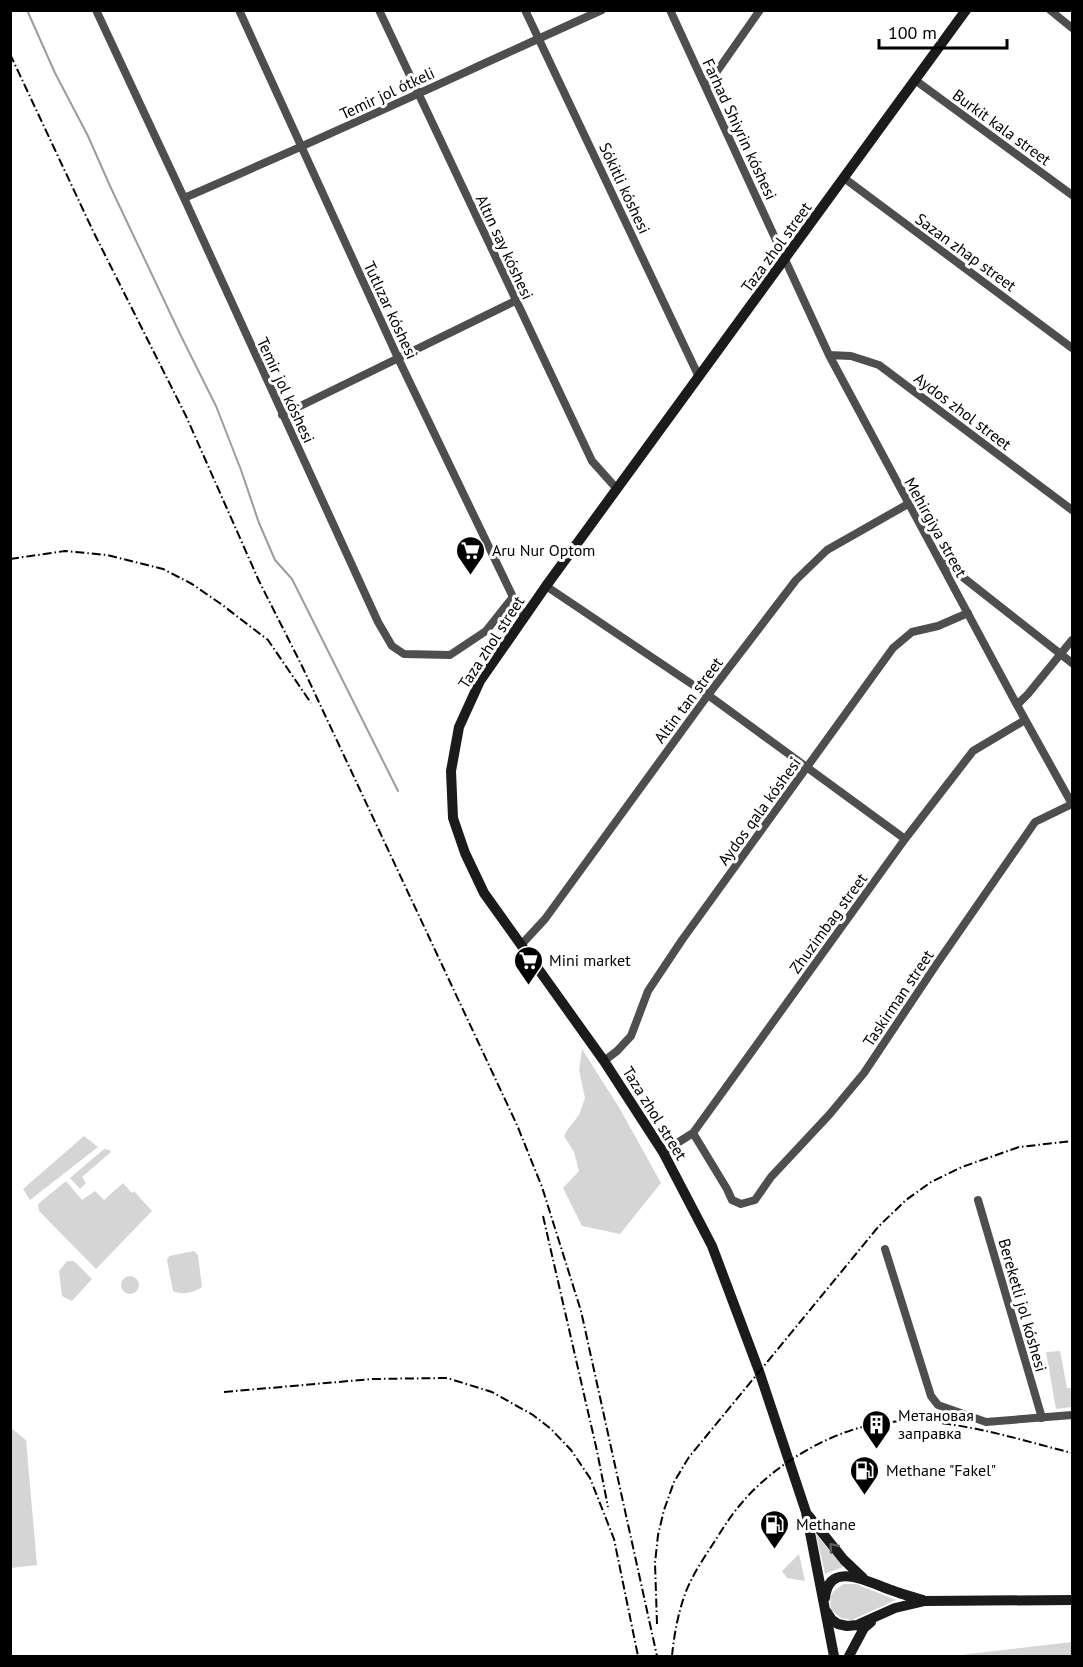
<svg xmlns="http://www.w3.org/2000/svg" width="1083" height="1667" viewBox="0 0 1083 1667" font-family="'PT Sans',sans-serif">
<rect width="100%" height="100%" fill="#fff"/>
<path fill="#d5d5d5" d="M582,1049L620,1109L661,1183L620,1234L582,1226L563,1188L579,1171L574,1152L564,1136L568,1129L579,1115L585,1098L579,1070Z
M84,1136L98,1147L30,1200L23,1189Z
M104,1149L109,1150L111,1152L82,1177L86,1183L80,1189L70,1178Z
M66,1181L82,1200L95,1191L104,1200L123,1183L132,1193L134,1191L152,1211L96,1269L39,1211L38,1204Z
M194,1251L198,1255L202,1287C195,1293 180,1295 173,1291L167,1260L169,1256Z
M67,1261H73L76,1263L92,1279L72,1301L62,1296L59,1271Z
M121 1285a9 9 0 1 1 18 0a9 9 0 1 1-18 0Z
M1060,1351L1067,1388H1072V1407L1056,1409L1046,1352Z
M11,1428L26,1440L37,1565L11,1568Z
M816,1534L843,1567L825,1574Z
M799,1554L805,1581L787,1578L782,1571Z
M844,1584H856L896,1600L852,1620L841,1618L831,1610C829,1595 831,1591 844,1584Z
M1072,1642V1656H951Z"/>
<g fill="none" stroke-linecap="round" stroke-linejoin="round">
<path stroke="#9c9c9c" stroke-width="2" d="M27,10L55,73L88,136L110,186L181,336L216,406L241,470L259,523L275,560L292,579L398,791"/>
<path stroke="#4e4e4e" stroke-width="8" d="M96,10L184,198L378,622L392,646L404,654L450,655L486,631L513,597
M239,10L398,358L513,597L524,617
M379,10L592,461L617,489
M525,10L699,377
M670,10L829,355L1017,705L1072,804
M1050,10L1072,28
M915,80L1072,195
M706,87L760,10
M844,178L1072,348
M184,198C324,138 462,73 602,10
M829,355L851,356L879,365L1072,510
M282,415L515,301
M941,560L1072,663
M546,586L708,695L905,839
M1017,705L1028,694L1072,640
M521,945L545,919L708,695L796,580L827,550L908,504
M604,1061L617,1051L631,1036L648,991L682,940L893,648L912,632L938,626L968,613
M693,1133L727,1189L732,1200L741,1204L755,1200L771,1177L829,1115L864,1073L936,965L1035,822L1072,804
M663,1152L693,1133L905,839L973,751L1025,720
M978,1200L1042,1418
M885,1249L931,1396L938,1405L986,1422L1072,1415"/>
<path stroke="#1b1b1b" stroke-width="10" d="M808,1515L844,1560L863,1578
M825,1598C829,1559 870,1583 891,1590C901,1594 913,1597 923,1600
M826,1611L832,1620L838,1624L847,1626L857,1625L895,1608L925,1601L1072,1600
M834,1656L806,1512L759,1371L712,1246L663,1152L604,1061L484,893L465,853L453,818L451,771L459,727L480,681L546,586L966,10
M849,1656L864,1628L871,1622"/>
<path stroke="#000" stroke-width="2" stroke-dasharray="9 3 1.5 3" stroke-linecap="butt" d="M10,54L94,233L186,416L259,581L302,666L517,1125L542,1187L581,1311L657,1656
M10,559L65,551L107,555L163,569L192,584L221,604L268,640L311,703
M543,1216L597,1451L608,1507
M224,1392L372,1379L447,1378L492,1392L533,1415L551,1429L571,1450L590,1478L614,1539L638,1656
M657,1624L655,1563L658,1535L664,1510L674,1482L689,1457L879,1226L906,1200L931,1182L962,1167L1019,1147L1072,1141
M672,1656C674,1635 678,1614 685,1594C691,1578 700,1564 709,1550C719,1535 728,1519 740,1505C773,1464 836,1427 889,1422C952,1417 1012,1438 1072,1453"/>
</g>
<defs><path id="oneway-chevron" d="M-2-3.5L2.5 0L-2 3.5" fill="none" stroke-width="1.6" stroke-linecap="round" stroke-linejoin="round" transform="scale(1.5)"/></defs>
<use stroke="#5f5f5f" href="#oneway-chevron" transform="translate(833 1547) rotate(-131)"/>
<defs>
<symbol id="supermarket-pin" viewBox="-11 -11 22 30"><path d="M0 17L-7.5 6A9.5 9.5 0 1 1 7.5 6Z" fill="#000" stroke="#fff"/><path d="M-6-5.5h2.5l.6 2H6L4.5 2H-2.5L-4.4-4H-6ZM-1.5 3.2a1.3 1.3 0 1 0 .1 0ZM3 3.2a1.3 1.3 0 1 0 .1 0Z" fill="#fff"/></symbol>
<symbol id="building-pin" viewBox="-11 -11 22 30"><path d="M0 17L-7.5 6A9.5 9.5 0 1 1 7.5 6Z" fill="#000" stroke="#fff"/><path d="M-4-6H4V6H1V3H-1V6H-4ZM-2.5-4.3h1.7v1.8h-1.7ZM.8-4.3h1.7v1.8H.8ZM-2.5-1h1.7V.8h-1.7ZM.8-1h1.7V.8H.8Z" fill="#fff"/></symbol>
<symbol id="fuel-pin" viewBox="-11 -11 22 30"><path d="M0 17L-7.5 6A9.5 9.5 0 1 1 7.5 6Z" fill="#000" stroke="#fff"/><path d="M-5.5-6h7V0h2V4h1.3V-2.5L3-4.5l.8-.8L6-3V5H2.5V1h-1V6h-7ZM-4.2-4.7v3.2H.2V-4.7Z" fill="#fff"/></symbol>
</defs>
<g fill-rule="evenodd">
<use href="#supermarket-pin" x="454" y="534" width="33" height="45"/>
<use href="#supermarket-pin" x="512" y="944" width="33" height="45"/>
<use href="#building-pin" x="860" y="1408" width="33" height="45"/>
<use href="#fuel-pin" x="848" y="1454" width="33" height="45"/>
<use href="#fuel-pin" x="758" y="1508" width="33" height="45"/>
</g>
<g text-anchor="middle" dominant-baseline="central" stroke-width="6" stroke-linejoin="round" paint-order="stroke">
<g font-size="16" fill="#000" stroke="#fff">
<text transform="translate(387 93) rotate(-25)">Temir jol ótkeli</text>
<text transform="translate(1002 127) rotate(36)">Burkit kala street</text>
<text transform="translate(740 129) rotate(65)">Farhad Shiyrin kóshesi</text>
<text transform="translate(625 188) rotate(65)">Sókitli kóshesi</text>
<text transform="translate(505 247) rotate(65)">Altın say kóshesi</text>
<text transform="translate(776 247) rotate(-54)">Taza zhol street</text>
<text transform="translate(966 252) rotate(36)">Sazan zhap street</text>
<text transform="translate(391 310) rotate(65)">Tutlızar kóshesi</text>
<text transform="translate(286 390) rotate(65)">Temir jol kóshesi</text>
<text transform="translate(963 411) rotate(37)">Aydos zhol street</text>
<text transform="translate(936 527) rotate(61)">Mehirgiya street</text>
<text transform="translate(491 642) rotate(-57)">Taza zhol street</text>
<text transform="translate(688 700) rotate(-53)">Altin tan street</text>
<text transform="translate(759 811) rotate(-54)">Aydos qala kóshesi</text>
<text transform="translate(828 923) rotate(-54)">Zhuzimbag street</text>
<text transform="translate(898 998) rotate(-56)">Taskirman street</text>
<text transform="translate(655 1113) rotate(58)">Taza zhol street</text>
<text transform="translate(1023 1305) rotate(74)">Bereketli jol kóshesi</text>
</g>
<g font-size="16" fill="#000" stroke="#fff" text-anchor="start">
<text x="492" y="550">Aru Nur Optom</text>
<text x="549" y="960">Mini market</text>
<text x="898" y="1415">Метановая<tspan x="898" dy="18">заправка</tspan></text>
<text x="886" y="1470">Methane "Fakel"</text>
<text x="796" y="1524">Methane</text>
</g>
</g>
<rect width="1083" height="1667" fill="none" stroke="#000000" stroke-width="24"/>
<path d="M879 39v9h128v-9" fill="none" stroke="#000000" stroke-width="3"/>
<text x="888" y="39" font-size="18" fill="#000000" stroke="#ffffff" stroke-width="4.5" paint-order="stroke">100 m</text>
</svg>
